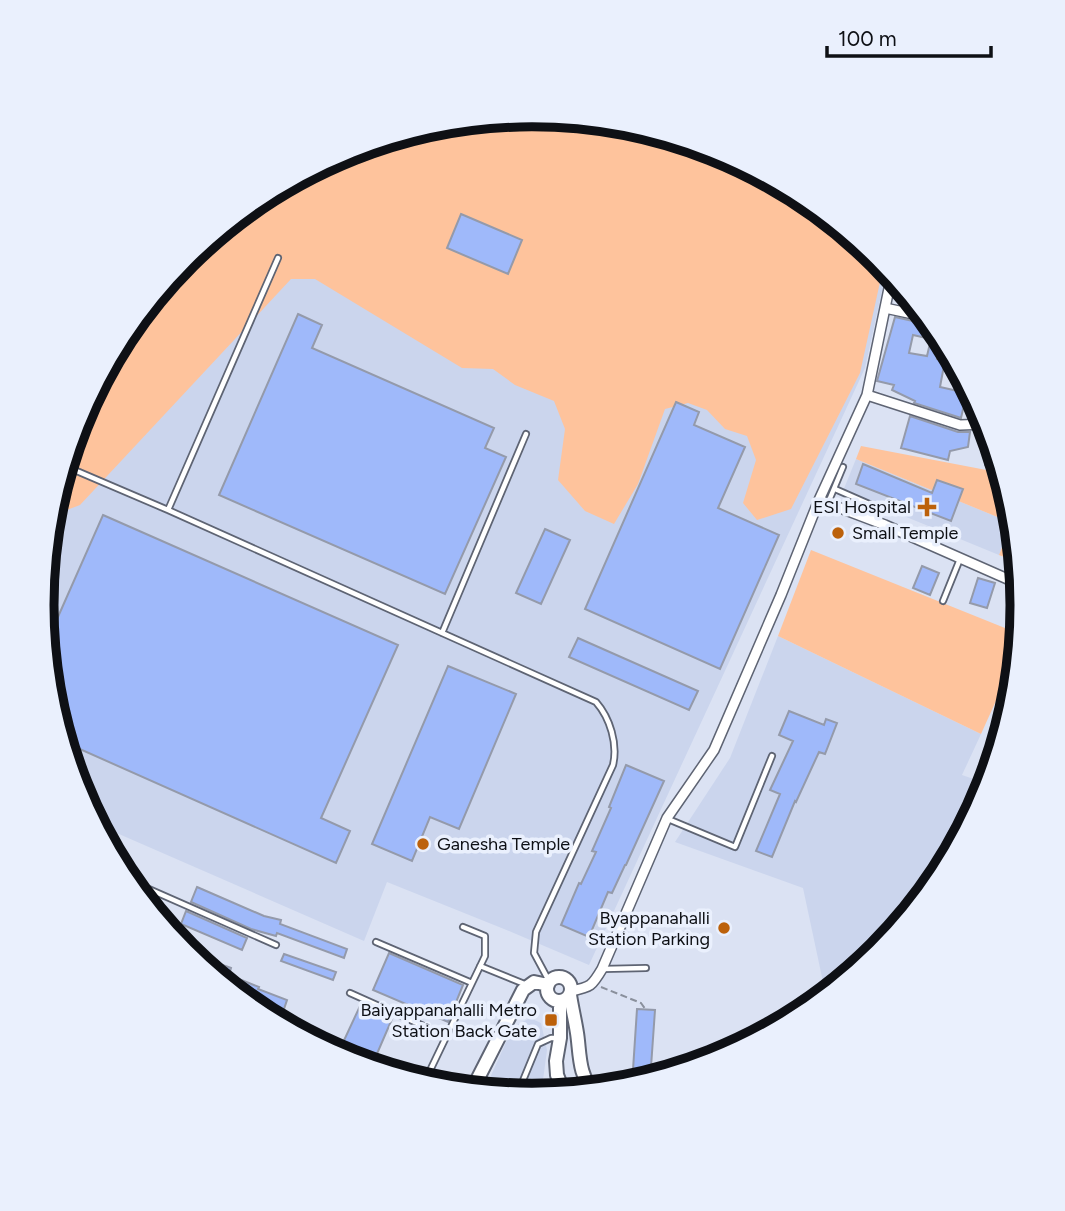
<svg xmlns="http://www.w3.org/2000/svg" width="1065" height="1211" viewBox="0 0 1065 1211" font-family="Figtree,sans-serif">
<rect width="100%" height="100%" fill="#dbe2f3"/>
<path fill="#cbd5ed" d="M533,115L629,125L721,152L805,198L880,259L887,268L865,368L589,965L509,931L387,882L364,941L96,824L79,793L51,701L42,605L52,509L79,417L125,333L186,258L260,197L345,152L437,124Z
M856,459L1012,523L999,555L843,491Z
M778,636L981,734L962,775L988,784L985,794L940,878L879,953L826,996L803,888L675,842L730,758Z
M530,1018L541,1023L547,1050L541,1095L532,1096L484,1091L513,1027Z"/>
<path fill="#fec39c" d="M533,115L629,125L721,152L805,198L884,264L860,373L791,509L757,520L743,503L756,460L747,436L725,429L707,410L688,403L665,409L638,484L614,524L585,511L558,480L565,429L554,401L515,385L493,369L462,368L315,279H291L80,505L51,516L52,509L79,417L125,333L186,258L260,197L345,152L437,124Z
M861,446L1002,473L1014,510L1019,563L999,555L1012,523L856,459Z
M811,550L1020,634L1018,652L981,734L778,636Z"/>
<path fill="#9fb9fa" stroke="#949aaa" stroke-width="2" fill-rule="evenodd" d="M461,214L522,240L508,274L447,248Z
M298,314L322,325L312,348L494,428L485,448L506,457L445,594L219,495Z
M895,317L926,324L931,322L943,337L937,359L945,360L940,387L958,391L962,373L983,412L964,405L961,418L914,403L915,401L892,390L894,385L877,381ZM913,335L931,339L927,356L909,353Z
M676,402L699,412L694,425L745,447L718,508L779,535L720,669L585,609Z
M910,416L958,432H970L968,447L950,451L948,460L901,448Z
M863,464L932,493L937,480L963,489L951,521L856,484Z
M103,515L398,645L321,818L350,831L336,863L64,742L51,701L46,644Z
M545,529L570,540L541,604L516,593Z
M922,566L939,573L930,595L913,588Z
M978,578L995,583L987,608L970,603Z
M1019,592H1022L1023,606L1021,623L1008,617Z
M578,638L698,691L689,710L569,657Z
M448,666L516,694L459,829L430,817L412,861L372,844Z
M789,711L824,725L826,719L837,723L825,754L819,752L796,802L795,801L772,857L756,851L780,794L770,790L793,741L779,735Z
M626,765L664,781L626,865H625L612,893L608,892L589,937L561,925L579,883L581,884L596,852L592,851L611,808L609,807Z
M197,887L264,916L281,920L280,924L347,949L344,958L277,933L276,936L251,929L191,902Z
M186,911L247,938L242,950L181,924Z
M389,953L463,985L448,1022L373,990Z
M284,954L336,972L333,980L281,961Z
M211,961L231,968L229,975L259,987L258,989L287,1000L282,1015L260,1007L262,1002L232,990L208,970Z
M360,1006L392,1019L376,1056L418,1075L416,1080L351,1060L353,1054L340,1049Z
M637,1009L655,1010L651,1067L682,1070L632,1085Z"/>
<g fill="none" stroke-linecap="round" stroke-linejoin="round">
<defs>
<path id="lane" d="M65,466L168,510L596,702C610,718 618,744 613,765L536,932L534,953L549,981
M835,489L876,507
M828,503L843,467
M168,510L278,258
M943,601L960,559
M442,633L526,434
M668,819L735,847L772,756
M126,879L276,945
M376,942L472,983
M480,966L527,985
M603,969L646,968
M350,993L446,1036
M424,1083L485,956V936L463,927
M517,1095L538,1044L551,1038H558"/>
<path id="street" d="M885,308L927,317
M867,395L960,425L988,424
M990,433V463L1000,465
M819,500L885,525L1021,585
M995,762L991,760L988,756L1014,697
M571,991C591,987 592,986 602,969L667,818L714,750L781,595L819,500L867,395L892,274"/>
<path id="secondary" d="M547 989a12 12 0 1 1 24 0a12 12 0 1 1-24 0Z
M570,995C572,1008 575,1020 577,1033C580,1051 578,1079 595,1090
M560,1001V1038L556,1061L557,1075L564,1093
M472,1090L523,990L534,982L548,985"/>
</defs>
<use href="#lane" stroke="#5e6473" stroke-width="8"/>
<use href="#street" stroke="#5e6473" stroke-width="12"/>
<use href="#secondary" stroke="#5e6473" stroke-width="16"/>
<path stroke="#8a909c" stroke-width="2" stroke-dasharray="7 3.5" stroke-linecap="butt" d="M601,987L641,1003L646,1010"/>
<use href="#lane" stroke="#fff" stroke-width="4.5"/>
<use href="#street" stroke="#fff" stroke-width="9"/>
<use href="#secondary" stroke="#fff" stroke-width="12"/>
</g>
<g fill="#bc610b" stroke="#eaf0fd" stroke-width="2.5">
<path d="M923.5 496.5h7v7h7v7h-7v7h-7v-7h-7v-7h7z"/>
<circle cx="838" cy="533" r="7"/>
<circle cx="423" cy="844" r="7"/>
<circle cx="724" cy="928" r="7"/>
<rect x="544" y="1013" width="14" height="14" rx="3.5"/>
</g>
<g text-anchor="middle" dominant-baseline="central" stroke-width="7" stroke-linejoin="round" paint-order="stroke">
<g font-size="18" fill="#0e1015" stroke="#eaf0fd" text-anchor="end">
<text x="911" y="507">ESI Hospital</text>
<text x="852" y="533" text-anchor="start">Small Temple</text>
<text x="437" y="844" text-anchor="start">Ganesha Temple</text>
<text x="710" y="918">Byappanahalli<tspan x="710" dy="21">Station Parking</tspan></text>
<text x="537" y="1010">Baiyappanahalli Metro<tspan x="537" dy="21">Station Back Gate</tspan></text>
</g>
</g>
<path d="M0 0H1065V1211H0ZM54 605a478 478 0 1 1 956 0a478 478 0 1 1-956 0Z" fill="#eaf0fd" fill-rule="evenodd"/>
<path fill="none" stroke="#0e1015" stroke-width="9" d="M54 605a478 478 0 1 1 956 0a478 478 0 1 1-956 0Z"/>
<path d="M827 46v10h164v-10" fill="none" stroke="#0e1015" stroke-width="3.5"/>
<text x="838" y="46" font-size="21" fill="#0e1015" stroke="#eaf0fd" stroke-width="5" paint-order="stroke">100 m</text>
</svg>
